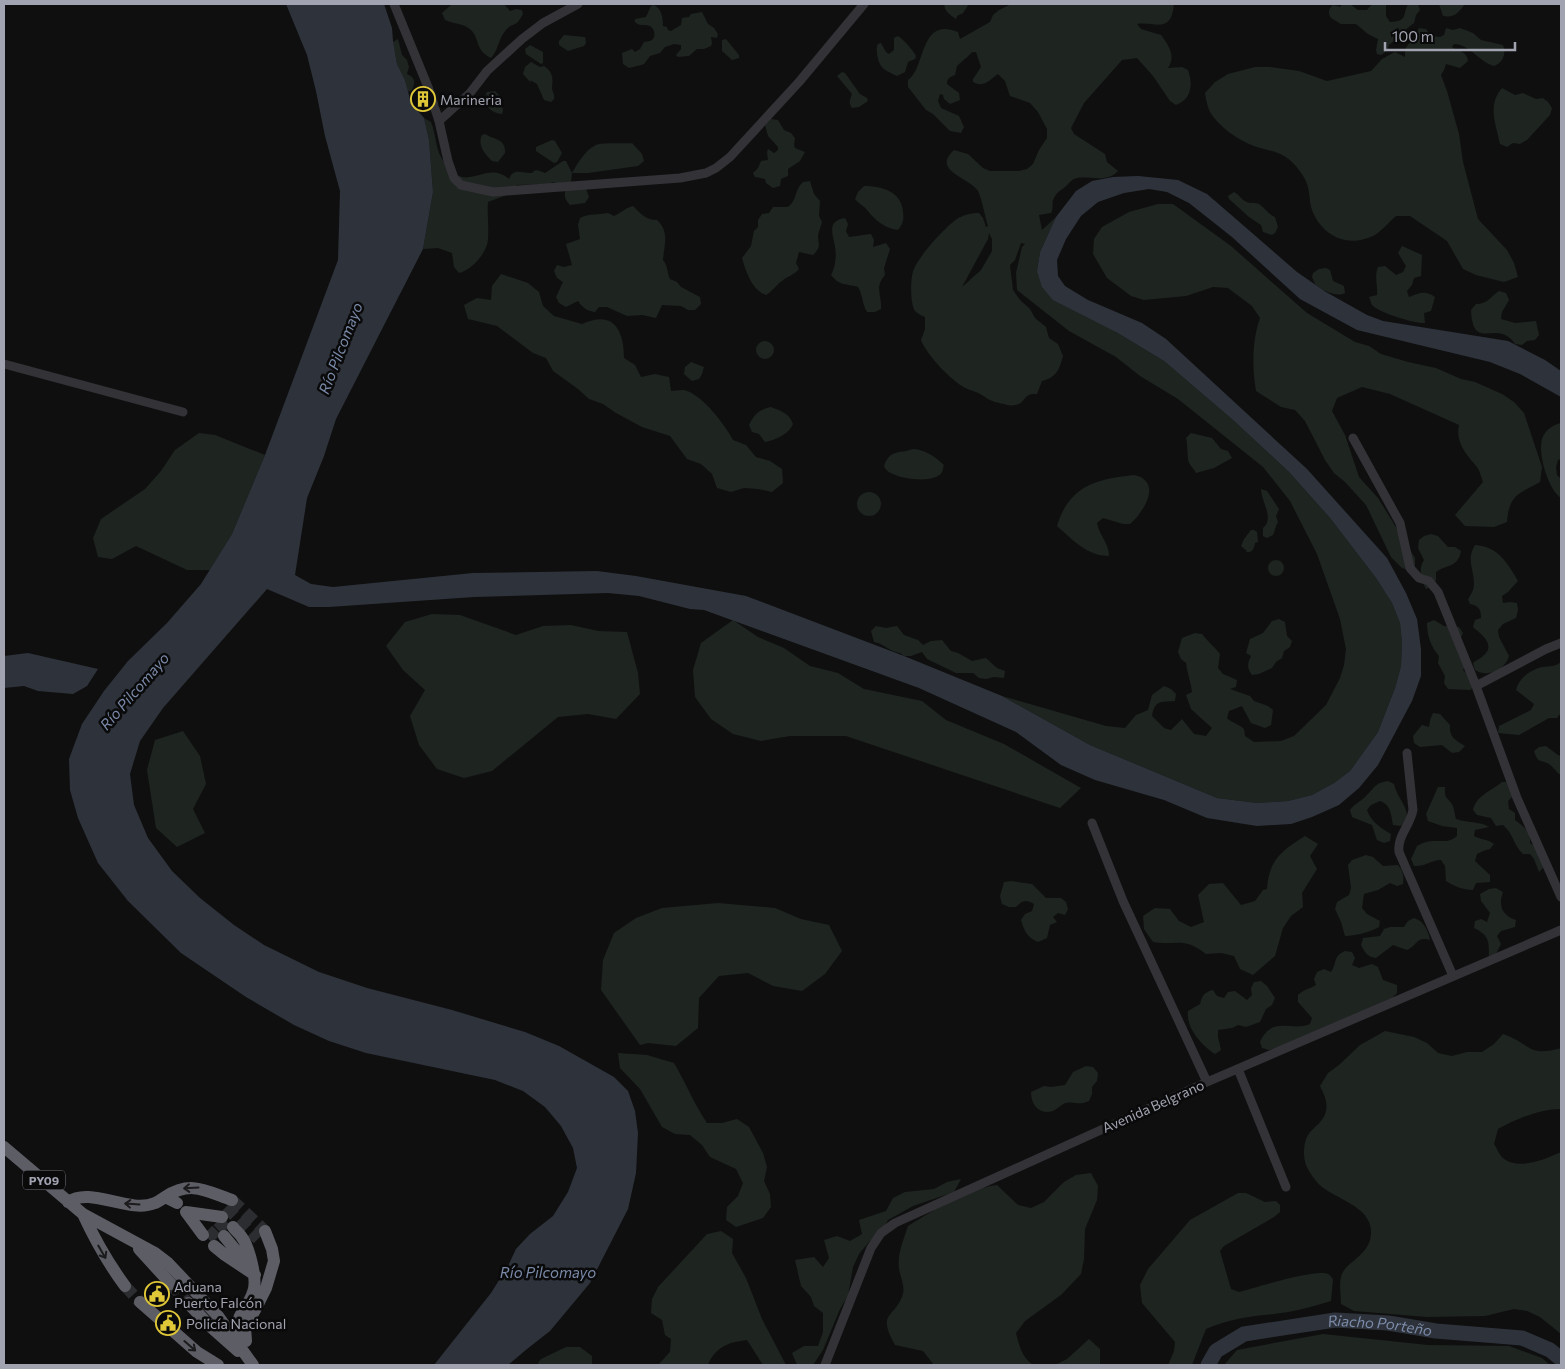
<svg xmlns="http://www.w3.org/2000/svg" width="1565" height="1369" viewBox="0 0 1565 1369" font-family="Commissioner,sans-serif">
<rect width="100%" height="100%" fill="#0f0f10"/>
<path fill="#1e2420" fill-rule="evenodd" d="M452,4H504L510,11L516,9L522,10L523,14C515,29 514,21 506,30C499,37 498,51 491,58C475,50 480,40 472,31C465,23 453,24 445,20L442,13Z
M944,4H969L963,13L957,16L956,19C950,15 945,12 944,4Z
M1011,4H1174C1171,35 1155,21 1137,24L1141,29L1161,35C1169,46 1176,56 1168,68L1182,67L1188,70C1193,84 1192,99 1176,105L1170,101L1153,76L1137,58L1122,60L1084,103L1071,128L1074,134L1105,154L1107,162L1118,171C1107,183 1090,176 1077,178C1070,180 1069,184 1065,187C1060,191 1057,192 1054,198C1051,203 1054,207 1051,213L1039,215L1042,230L1056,217L1040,252L1037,271L1116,332L1164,361L1233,420L1289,472L1330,518L1376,578L1392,603L1400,623L1402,643L1401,666L1395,688L1378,732L1350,771L1334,783L1312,795L1288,801L1257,803L1217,798L1090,745L1002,696L1106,726L1125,728L1136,715L1148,710L1152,695L1164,686L1171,689L1176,694L1175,701C1160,702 1155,700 1152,716L1164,728L1171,730L1182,719L1194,734L1206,736L1212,728L1191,709L1186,695L1192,692C1191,682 1187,673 1186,663L1181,659L1178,652L1182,638L1195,633L1202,634C1208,642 1215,647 1220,654L1218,668L1223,674L1237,680L1236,687L1230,689L1250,696L1254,701L1268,706L1273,710L1271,725L1265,728L1251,723L1242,706L1229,711L1227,718C1232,723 1239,724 1244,729L1245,736L1254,742L1281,741L1294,736L1326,705L1340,678L1344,665L1346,649L1340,619L1317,554L1290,501L1263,467L1178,399L1140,376L1116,357L1069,331L1017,290L1016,273L1022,247L1025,244L1021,243L1015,260L1010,265L1013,290L1020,300L1030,309L1035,318L1046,327L1049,338L1058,344L1063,356C1059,370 1057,377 1042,381L1037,394C1022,393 1027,403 1015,405C1011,406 1007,405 1004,404C987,401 989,398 976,392C971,390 966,389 962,386C948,377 927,355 921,340L925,329V317C922,316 918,314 915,311C910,304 910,277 914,269C919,256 945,227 957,219C963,215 971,213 979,213L983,218L986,227L988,226C985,217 982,199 978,191C969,177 931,171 954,150L968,154L983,168L990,171H1019L1027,169L1033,164L1039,150L1047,138V129L1038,112L1030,103L1010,96L1005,81L998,74C989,80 985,88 973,82V79L981,67L976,52H972C970,55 958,65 957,66C956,69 956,72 955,75C950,77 947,78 947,84L959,93L960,100L950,104L944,99L943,95L940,94L938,101L941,108L959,116L964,127L961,133L950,131L933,114L926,110L908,87V80C926,68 919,16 958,32L960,39L990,22L993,15L999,10ZM989,233L992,239V251L981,270L962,287L988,239Z
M1343,4H1350L1358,10H1367L1372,4H1386V16L1390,22C1408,21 1402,16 1408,4H1418L1420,10L1416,15L1414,23C1405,29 1399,38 1389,45L1387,51L1381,55L1377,54L1376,50L1378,39L1368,34L1356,24H1341L1331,18C1328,13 1328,9 1333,5L1340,7Z
M1439,4H1465C1458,13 1455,18 1443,16Z
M654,5C662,9 663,19 663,26L667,27L668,30L671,31L681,25L682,18L689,17L691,14L702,12L708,24L714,28L718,34L717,38L711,37L712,43L711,46L704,49H697L689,56L678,57L676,55L681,49V45L674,44L665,47L660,53L650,56L644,64L641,65L629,68L623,64L622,53L632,49L635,52L640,49L644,42C646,42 650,41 652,40C656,37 655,29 650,26C645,24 640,27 635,22V19L646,17L651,6Z
M1419,28L1426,29L1431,36L1440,37L1444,35L1446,28L1453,30L1460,28L1473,33L1481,40L1503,45C1507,54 1502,63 1494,66C1479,62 1471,45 1454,44L1452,47C1459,52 1467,51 1468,61L1460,68L1446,64L1444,70L1441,75L1447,91L1459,134L1463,162L1478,219L1507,250L1514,263L1518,277L1504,282L1476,275L1463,269L1447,241L1410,216H1396C1389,222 1381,232 1373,236C1347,248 1322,236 1312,210C1309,201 1310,192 1307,184C1305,177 1297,167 1292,162C1281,151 1268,151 1254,146C1238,140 1219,127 1210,112C1207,106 1206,99 1205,93L1215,82L1228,74L1255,67H1270L1299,71L1327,81L1371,71L1382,59L1395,52L1405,57C1404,44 1410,45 1415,37C1417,34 1417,31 1419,28Z
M564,35L585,37L586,43L584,46L568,51L559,45V41Z
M898,36C902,38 914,51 916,56L915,59L908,62L905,72L897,76C893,74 884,70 882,67C878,63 875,49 878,44L881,43L886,52L889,54L894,50V38Z
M398,39L402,55L407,60L409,67L407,74C415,78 416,81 412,90L408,92L405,80L397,64L393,42Z
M726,39L739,55V58L732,60L722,51V40Z
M530,45L543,52V63L541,64L526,54L525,49Z
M531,62L540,67L544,66C553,72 553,78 552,88C552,92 555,94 554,99L551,102L544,100L537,84L530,80L531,83L523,74L525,67Z
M842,72L845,73L860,94L867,98L868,101L859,107L852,108C848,102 850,100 852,94L837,76Z
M1502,88L1515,95L1523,93L1536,99L1543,98L1548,102L1552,108L1550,115L1527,140L1520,144L1513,143L1507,147L1500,144C1496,125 1487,105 1502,88Z
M495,91L500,96L503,111L502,114C490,113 481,103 487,92Z
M424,118L431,122C436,134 435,147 442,159C466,199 484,158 509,179C514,167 522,174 532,173C536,168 539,171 545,173L563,161H566L572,173C578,163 585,150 596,145C603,142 623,144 632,143L642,154L644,161L638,166L588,173H572L571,182L585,186L589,197L585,203L570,205C564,198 564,196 566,187L553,182L549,184L516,185L515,192L488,202C487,214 489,226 488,238C488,252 472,270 459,273L454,267L452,253L438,248L423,249L433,192L429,140Z
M771,119L778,120L784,130L791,133L795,138L794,145L795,148L805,152L800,161L788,169V176L781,179L780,186L773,188L766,183L765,179L755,177L753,173L758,168L761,161L768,160L767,152L768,149L774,153L778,150V147L768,136L765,125Z
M485,134C495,140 506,139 505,153L498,162L492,161C485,154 477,145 482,135Z
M552,140L555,141L562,153L557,162L554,163L536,151V147Z
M810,181L814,194L820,201L819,216L822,222C821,226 819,231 818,235C818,245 822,246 813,255L799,252L796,263L799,269C794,275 788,276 782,281C776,285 773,291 766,295C752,290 746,272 742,258L751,246L754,231L758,227V220L762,214L769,213L773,207H788C798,199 794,190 803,182Z
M864,186C882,186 902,192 903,212C904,220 903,224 898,230C884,228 875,220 867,210C864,206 859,204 855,199L858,192Z
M1234,192C1239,194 1241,200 1247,202C1251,204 1255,202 1259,204C1265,208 1268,214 1275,217L1278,227L1275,233L1272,235L1263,232L1261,225L1249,217L1229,199L1228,196Z
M1158,204H1173L1231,246L1307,313L1355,342L1369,346L1381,354L1408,362L1436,368L1461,379L1475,382L1502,394L1514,402L1524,413L1542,467L1540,482C1518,494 1509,495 1507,522L1494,527L1465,526L1455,515L1483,482C1481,477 1480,471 1477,467C1467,455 1455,443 1459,425L1390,394L1362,387L1337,398L1332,411L1345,435L1359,477L1378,498L1415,558V572L1402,568L1391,557L1366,505L1345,482L1334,473L1325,460L1305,421L1295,410L1281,407L1256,391C1252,367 1252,341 1260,318L1252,306L1228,288L1213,287L1186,296L1144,300L1131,296L1107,278L1093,254L1094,239L1102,227L1129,212Z
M633,206C641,214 646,220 657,220C670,232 664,245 663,260C668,266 667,272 670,279L677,282L681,287L700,297L701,304L695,310H688L681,306L662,305L656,318L642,315L627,316L607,307H599L595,312C587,311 583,308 578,301L566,307L559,303L556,297L563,282L557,278L554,271L557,265L564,267L572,265L566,244L580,239L578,225L580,218C589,213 598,215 608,213L614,216C621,213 625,208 633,206Z
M845,218L848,224L846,231L849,237L871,234L874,240L873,247L886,243L890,249L884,268L885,275C874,288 882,294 881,309L875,312H867C862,304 863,295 858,287C845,283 841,287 831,275C835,268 837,256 835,247C833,234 826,221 845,218Z
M1402,246L1422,255L1421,276L1414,278L1412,285L1407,291L1409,297C1420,293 1425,290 1435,297L1431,311L1424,313L1425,323C1415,324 1378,312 1372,305C1371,303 1370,299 1369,297L1377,295C1378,285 1374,277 1378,267L1385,266L1396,275L1403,272L1406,266L1398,253Z
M1326,268L1330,270L1333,281L1344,286L1345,293C1336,298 1322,290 1315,284L1312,277L1313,273L1319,269Z
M501,274L528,283L539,292L543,306L554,316L582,324C612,310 624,328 624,358L635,365L641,377L655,374L669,377L671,391C676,391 683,389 687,391C704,397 725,425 733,440L746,445L756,457L770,461L782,469L783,483L772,492L758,489L744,488L731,492L717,488L712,474L701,464L687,459L670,436L642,427L616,413L603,404L589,399L578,389L553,371L546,358L533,353L497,326L468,319L464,305L477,298L491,300L492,286Z
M1499,291L1506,293L1509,300L1502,312L1501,319L1515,323L1536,321L1539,335L1535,340L1527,341L1522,345L1515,344C1497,317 1473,354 1471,310L1476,304C1488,304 1490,297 1499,291Z
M756 350a9 9 0 1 1 18 0a9 9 0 1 1-18 0Z
M691,362L704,367L702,374L699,379L692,381L684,374L685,367Z
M771,407C781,411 789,413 793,424C789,434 776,440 765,442L759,434L752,432L749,425C754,414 760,409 771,407Z
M1561,423V459L1558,460L1556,467L1557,475L1561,479V498C1548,490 1534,446 1545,433C1548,428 1556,424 1561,423Z
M199,433L215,435L265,455L232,534L210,570H187L136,546L112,559L98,557L93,538L101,519L145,489L161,471L175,450Z
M1191,433L1212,438L1221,449L1228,451L1232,458L1214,468L1196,473C1194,469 1191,466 1189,463C1187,457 1188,445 1186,438Z
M913,449C926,450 934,456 944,465C943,467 943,471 942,472C935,484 903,479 893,474C888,472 886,470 884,466C890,449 899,454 913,449Z
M1134,475C1163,481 1144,512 1130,524H1123L1103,518L1097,523C1099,535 1109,543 1109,556C1087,556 1073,540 1057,526C1069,486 1096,479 1134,475Z
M1261,489L1267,491L1279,509L1276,516L1278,522C1275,527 1275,531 1273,535L1267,538L1263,536V528C1275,519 1261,501 1261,489Z
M857 504a12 12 0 1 1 24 0a12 12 0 1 1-24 0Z
M1251,530H1254L1257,532L1258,542L1255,543C1254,549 1252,553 1246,552L1247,551L1241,546L1244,539Z
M1431,534L1438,536L1448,547H1455L1461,551C1458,568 1447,564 1436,572V580L1433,586L1426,589C1421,579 1418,569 1424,560L1418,548L1419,540L1424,536Z
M1475,545C1498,546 1508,564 1518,581L1508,592L1502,596L1503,603L1510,602L1517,603L1518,610L1516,618L1503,624L1498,630L1499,637L1509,656C1505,670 1488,678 1475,670L1473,663C1477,660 1483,657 1486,653C1494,643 1480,633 1473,627L1475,620L1481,618C1481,609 1479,606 1470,604L1468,599C1471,595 1474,589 1474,584C1474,569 1466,559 1475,545Z
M1268 568a8 8 0 1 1 16 0a8 8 0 1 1-16 0Z
M432,614L460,615L516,635L543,626L571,625L598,631L627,632L638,673L640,694L616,719L588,714L558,717L492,771L464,778L437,769L419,745L410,716L425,690L403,670L386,646L405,622Z
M1279,619L1285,622L1287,636L1292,641L1290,647L1284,651L1282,658L1276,662L1272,668L1259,674L1252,675C1247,668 1247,664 1251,656L1246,653L1250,639L1263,633L1272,621Z
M733,620L758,637L784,648L810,666L838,673L864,689L922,701L946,720L1004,744L1081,788L1060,808L846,736H790L761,741L733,734L711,719L695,697L693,670L701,643Z
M1434,620L1444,626L1459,627L1463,633L1458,644L1467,664L1463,670L1473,680L1476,686L1470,690L1448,689L1444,683L1445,676L1438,663L1439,656C1431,647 1427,636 1427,623Z
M876,626L886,628L897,626L904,635L918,640L923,645L931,641L942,640L951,651L958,653L972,661L986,658L997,668L1005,671L1004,678L994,677L986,679L979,678L973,673H956L927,659L922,652L911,656H904C899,651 895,653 889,649C884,646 880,643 874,642L871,631Z
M1561,662V713L1557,718H1549L1519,735L1498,733L1499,726L1531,710L1534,704L1516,690C1519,678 1530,670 1542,667C1550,666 1555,667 1561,662Z
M1433,713L1440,714L1450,725C1449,737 1455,740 1465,746L1459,752L1452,753L1442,745L1420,747L1414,743L1413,736L1422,725L1429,727L1430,720Z
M183,731L200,756L206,784L193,809L205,833L177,847L156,828L147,770L155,740Z
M1546,746L1558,755L1561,756V774H1559C1556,771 1552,766 1549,764C1540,759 1538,764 1534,751L1539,747Z
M1388,781L1394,784C1397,799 1411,808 1406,823L1400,826L1393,825C1391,814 1391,805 1380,801L1371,805L1367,810C1371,822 1381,828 1391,834L1390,841L1384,843L1377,840L1372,825L1352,817L1350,810C1354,804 1360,802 1365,797C1375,788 1374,783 1388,781Z
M1502,782H1509L1513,796L1508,801L1509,809L1515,813V820C1524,827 1531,831 1530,843L1536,847L1544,867L1539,872L1534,859L1530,854H1523C1514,846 1513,833 1503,825L1496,826L1491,818L1477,815L1473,810C1476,796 1491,791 1502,782Z
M1438,787H1445C1444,800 1448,797 1453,806C1454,809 1455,815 1456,819C1466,823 1480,821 1489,827L1475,830L1474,836C1481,840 1488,839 1494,844L1490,849L1483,851L1477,854L1475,861L1490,875V882L1476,883L1473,890C1464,890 1453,886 1446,881L1445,866L1441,860C1431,860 1425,867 1414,866L1411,859L1417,846C1434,835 1444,847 1457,836V828L1442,826L1428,821L1426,814Z
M1305,836L1318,844L1310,856L1317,869L1302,893L1303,907L1291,916L1283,928L1275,956L1253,975L1240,969L1234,956L1221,953L1206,954C1183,936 1178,946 1153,942L1144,929L1143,916L1155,908L1170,909L1179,921L1191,927L1204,922L1198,895L1209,884L1223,883L1241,905L1255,901L1263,890L1267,889C1269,860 1281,851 1305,836Z
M1366,855L1373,857L1383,866L1398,865C1403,871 1404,875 1403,884L1397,886L1390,883L1378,890L1364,894L1362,908L1367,914L1380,921L1379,927C1371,932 1354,936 1345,936L1341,922L1335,909L1337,902L1349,895L1351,888L1348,865L1352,860Z
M1011,881L1032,884L1046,898H1061L1066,902L1068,909L1065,915L1058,913L1053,917L1057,922L1050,925L1047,938L1038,942C1028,938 1024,931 1021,920L1025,914L1032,911L1034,904C1026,899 1022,900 1016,907H1009L1002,904L1000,896L1004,882Z
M1496,888L1503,892C1498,906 1502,915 1516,920L1515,927L1501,931L1497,936L1501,944L1495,956H1489C1489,941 1489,935 1474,928L1475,921L1481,919L1487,922L1490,913L1481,901L1480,894L1489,889Z
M718,903L775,908L801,919L829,925L842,951L825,974L802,991L773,986L748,973L719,976L699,998L698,1028L676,1046L648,1043L640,1045L601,990L603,960L614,933L636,918L662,908Z
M1414,918C1424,921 1428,930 1430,940C1416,936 1418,945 1407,950L1393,945L1376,958C1368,957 1365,953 1361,945L1363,938L1380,936L1384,929L1390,927H1404L1408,921Z
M1345,951L1352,952L1355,958L1352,965L1359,968L1372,964L1378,967L1383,980L1397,985V993L1392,998L1296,1041L1269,1050L1262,1048L1260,1042C1272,1015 1291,1032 1310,1024L1312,1018L1298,1002V995C1304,989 1310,989 1316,985L1314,979L1317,972L1324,969L1331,972C1338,962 1332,957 1345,951Z
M1261,981L1267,986L1275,998L1272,1005L1266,1009L1260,1022L1246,1027L1238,1025L1232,1028L1218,1030V1037L1221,1050L1215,1054C1201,1045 1186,1028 1188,1011L1200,1004C1202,996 1204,992 1213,990L1217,996L1224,998L1228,992L1235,991L1247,1000L1252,995L1251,988L1254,982Z
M1385,1031L1414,1037L1427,1043L1438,1053L1452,1056L1467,1052H1482L1494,1044L1503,1034C1530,1043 1528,1058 1561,1048V1109C1540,1109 1516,1119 1498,1129L1494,1144C1497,1148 1499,1155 1503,1158C1519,1171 1545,1159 1561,1152V1334L1540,1317L1527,1311L1514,1309L1485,1316L1427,1317L1354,1311L1341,1304C1341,1295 1339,1285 1341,1277C1344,1262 1370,1256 1371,1234C1373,1209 1342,1201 1325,1189C1317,1184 1310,1174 1306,1165C1303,1157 1303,1143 1308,1135C1313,1127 1324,1122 1326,1111C1328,1102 1324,1094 1320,1086L1328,1073L1339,1065L1360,1045Z
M618,1053L647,1055L674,1063C686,1083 694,1104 707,1123H722L737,1119L749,1127L763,1153L767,1167L764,1181L770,1194L771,1207L763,1218L736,1227L726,1220L727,1207L738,1196L743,1183L736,1169L710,1157L702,1145L690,1135L675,1134L662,1127L640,1089L620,1068Z
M1086,1066L1093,1067L1098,1073L1097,1081L1092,1087V1094L1089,1101C1079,1106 1075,1101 1066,1103C1061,1104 1058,1109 1053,1111C1039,1115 1031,1105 1031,1092L1044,1086L1051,1087L1065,1085L1073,1072Z
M1091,1173L1098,1186L1097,1200L1085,1229L1084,1259L1081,1274L1061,1295L1025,1321L1016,1333C1019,1345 1022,1358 1033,1365H934L923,1351L895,1345C876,1311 895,1319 903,1294C905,1284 900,1277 899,1268C897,1254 904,1239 908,1226C936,1209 964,1190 997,1185L1018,1205L1031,1208L1044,1202L1064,1182L1076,1175Z
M961,1179L954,1192L913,1206L888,1220L881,1233L869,1242L859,1254L853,1267L848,1296L840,1309L823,1350L813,1365H797L792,1353L804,1346H818L823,1332V1313L814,1306L811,1297L801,1286L795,1260L814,1257L823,1267L829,1258L824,1240L837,1236L850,1241L862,1234L859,1220L886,1211L893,1198L905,1192L934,1189L947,1182Z
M1238,1193H1246L1265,1202L1276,1201L1280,1205V1212L1274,1217L1224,1246L1220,1251L1231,1289L1239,1292C1255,1288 1316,1268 1328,1274C1329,1274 1333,1279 1333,1279L1331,1301C1312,1307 1293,1312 1274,1314C1251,1316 1228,1319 1206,1329L1192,1365H1168L1174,1351L1175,1342L1142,1303L1140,1285L1148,1269L1190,1220Z
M721,1231L733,1239L732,1253L746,1278L762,1319L786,1365H763L747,1340C729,1342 715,1347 708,1365H658L670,1352L671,1339L665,1335L662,1320L651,1313L652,1299L658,1287L707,1234Z
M1323,1334L1428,1345L1509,1346L1542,1358L1550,1365H1224L1237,1350Z
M1089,1339L1100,1349V1365H1055L1067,1359Z
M566,1347H580L592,1356V1365H541L538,1363L541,1359Z"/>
<path fill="#2e333b" d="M286,4H384L392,28L393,41L397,64L405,80L411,103L424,118L429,140L433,192L423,249L336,419L324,456L307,498L295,575L311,584L333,587L473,573L597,571L636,576L746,596L904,656L1002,696L1090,745L1217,798L1257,803L1288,801L1312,795L1334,783L1350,771L1378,732L1395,688L1401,666L1402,643L1400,623L1392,603L1376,578L1330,518L1289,472L1233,420L1164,361L1116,332L1053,300L1042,287L1037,271L1040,252L1056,217L1076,191L1092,181L1113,177L1138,176L1178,180L1207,194L1297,272L1326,292L1367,315L1383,321L1508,341L1545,360L1561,371V397L1520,374L1490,362L1357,330L1300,299L1232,237L1189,203L1167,192L1149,189L1124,193L1098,202L1081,216L1066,239L1057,260L1058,276L1065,286L1088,300L1142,323L1166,339L1307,469L1387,558L1406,593L1417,619L1421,649V676L1412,701L1378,765L1359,788L1339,805L1312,817L1291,824L1257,826L1207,818L1164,800L1095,780L1061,765L1016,732L919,688L704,610L690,609L639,596L608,593L474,597L329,607H309L267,589L163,708L140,741L130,774L134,805L148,838L172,871L200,898L234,925L264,945L319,972L367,988L452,1010L525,1032L559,1046L614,1077L628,1091L635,1111L638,1133L636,1173L628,1209L590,1283L550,1331L527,1349L508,1365H434L491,1293L508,1266L516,1249L530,1234L553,1216L568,1192L577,1168L573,1148L561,1126L545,1107L523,1091L495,1080L366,1053L329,1041L294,1025L246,997L181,953L128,901L98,863L78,818L70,790L69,759L82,724L104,691L128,661L167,623L201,584L232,534L265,455L338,260L340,191L325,136L316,91L307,55Z
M28,653L98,669L87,686L73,694L38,691L24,686L4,688V656Z"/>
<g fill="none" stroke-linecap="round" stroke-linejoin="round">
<path stroke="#2e333b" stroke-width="15" id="s1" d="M1208,1365L1216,1351L1244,1334L1335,1320L1388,1323L1436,1331L1522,1338L1550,1350L1561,1359"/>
<path stroke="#2c2d30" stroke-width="12" stroke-dasharray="12 6" stroke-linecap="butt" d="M232,1200L265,1231
M226,1207L258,1239
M218,1221L228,1232
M208,1230L219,1241
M171,1284L188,1303
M125,1286L140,1302"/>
<path stroke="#323237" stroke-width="9" d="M394,4L428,87L439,121L448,161L454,178L461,185L493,192L680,178L706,173L716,168L730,157L799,82L864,4
M439,121L470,93L487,71L522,39L543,23L578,4
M4,364L183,412
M1353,438L1400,523L1410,568L1419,578L1429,581L1438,592L1476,686L1517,798L1561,897
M1476,686L1546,649L1561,643
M1407,753L1413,810C1410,826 1397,836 1399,852L1453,976
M1092,823L1123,901L1207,1082
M1238,1069L1286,1187
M825,1365L871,1248L881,1233L895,1223L1207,1082L1561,930"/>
<path stroke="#5d5d65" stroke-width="12" d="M4,1147L83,1214L155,1253L168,1263L218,1316L253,1365
M165,1197C191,1180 206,1191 232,1200
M68,1202C91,1186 128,1214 155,1203C158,1202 162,1199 165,1197L177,1203
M186,1212L222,1217
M186,1212L203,1235
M83,1214C95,1240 108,1263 125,1286
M233,1227C235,1230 239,1233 241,1236C249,1246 258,1280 253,1292C246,1314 230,1315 242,1342
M224,1236L248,1265
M214,1246L225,1255L255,1275
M139,1249L171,1284
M140,1302L197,1352L218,1365
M188,1303L212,1328L238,1351
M246,1341L245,1327L255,1310L266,1288L274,1261L272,1249L265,1231"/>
</g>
<defs><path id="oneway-shaft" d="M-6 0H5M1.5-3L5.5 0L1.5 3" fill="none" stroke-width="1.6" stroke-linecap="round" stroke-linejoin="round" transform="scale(1.25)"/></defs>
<g stroke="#1b1b1d">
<use href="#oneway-shaft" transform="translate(191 1188) rotate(177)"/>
<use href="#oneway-shaft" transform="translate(132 1204) rotate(-176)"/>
<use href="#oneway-shaft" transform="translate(102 1252) rotate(60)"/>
<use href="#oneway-shaft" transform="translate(190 1346) rotate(41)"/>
</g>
<defs>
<symbol id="building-ring" viewBox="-11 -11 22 22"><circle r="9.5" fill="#0a0a0b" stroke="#dfc738" stroke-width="1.5"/><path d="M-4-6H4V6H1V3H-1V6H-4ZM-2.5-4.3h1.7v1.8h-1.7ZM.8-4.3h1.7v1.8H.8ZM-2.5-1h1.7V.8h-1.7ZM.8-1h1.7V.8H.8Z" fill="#dfc738"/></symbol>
<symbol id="civic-ring" viewBox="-11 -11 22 22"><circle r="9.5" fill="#0a0a0b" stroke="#dfc738" stroke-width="1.5"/><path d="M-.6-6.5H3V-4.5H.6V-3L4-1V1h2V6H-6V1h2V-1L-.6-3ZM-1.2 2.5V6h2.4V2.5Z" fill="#dfc738"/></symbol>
</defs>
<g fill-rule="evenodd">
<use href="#building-ring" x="409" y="85" width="28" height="28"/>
<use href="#civic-ring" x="143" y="1280" width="28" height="28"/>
<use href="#civic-ring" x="154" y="1309" width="28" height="28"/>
</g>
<g text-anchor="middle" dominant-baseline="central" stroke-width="5" stroke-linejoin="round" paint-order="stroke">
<rect fill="#0a0a0b" stroke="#74757e" stroke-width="1" x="23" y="1170.5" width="42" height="19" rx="4"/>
<g font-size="12" font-weight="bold" fill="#a1a3b0">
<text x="44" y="1180">PY09</text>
</g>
<g font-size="14" fill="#a1a3b0" stroke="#0a0a0b" text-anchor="start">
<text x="440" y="99">Marineria</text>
<text x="174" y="1286">Aduana<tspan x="174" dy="16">Puerto Falcón</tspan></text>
<text x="186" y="1323">Policía Nacional</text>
</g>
<g font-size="14" fill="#a1a3b0" stroke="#0a0a0b">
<text transform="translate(1153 1106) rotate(-24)">Avenida Belgrano</text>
</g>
<g font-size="15" font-style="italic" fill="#7a8aa8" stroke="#0a0a0b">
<text transform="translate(340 348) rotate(-69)">Río Pilcomayo</text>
<text transform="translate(134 691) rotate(-49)">Río Pilcomayo</text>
<text x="548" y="1272">Río Pilcomayo</text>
<text stroke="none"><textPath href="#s1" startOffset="186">Riacho Porteño</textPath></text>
</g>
</g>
<rect width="1565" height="1369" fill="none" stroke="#a1a3b0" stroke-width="10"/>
<path d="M1385 42v8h130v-8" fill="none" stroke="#a1a3b0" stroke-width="2.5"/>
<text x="1392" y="42" font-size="15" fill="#a1a3b0" stroke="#0a0a0b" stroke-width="4" paint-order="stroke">100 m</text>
</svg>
